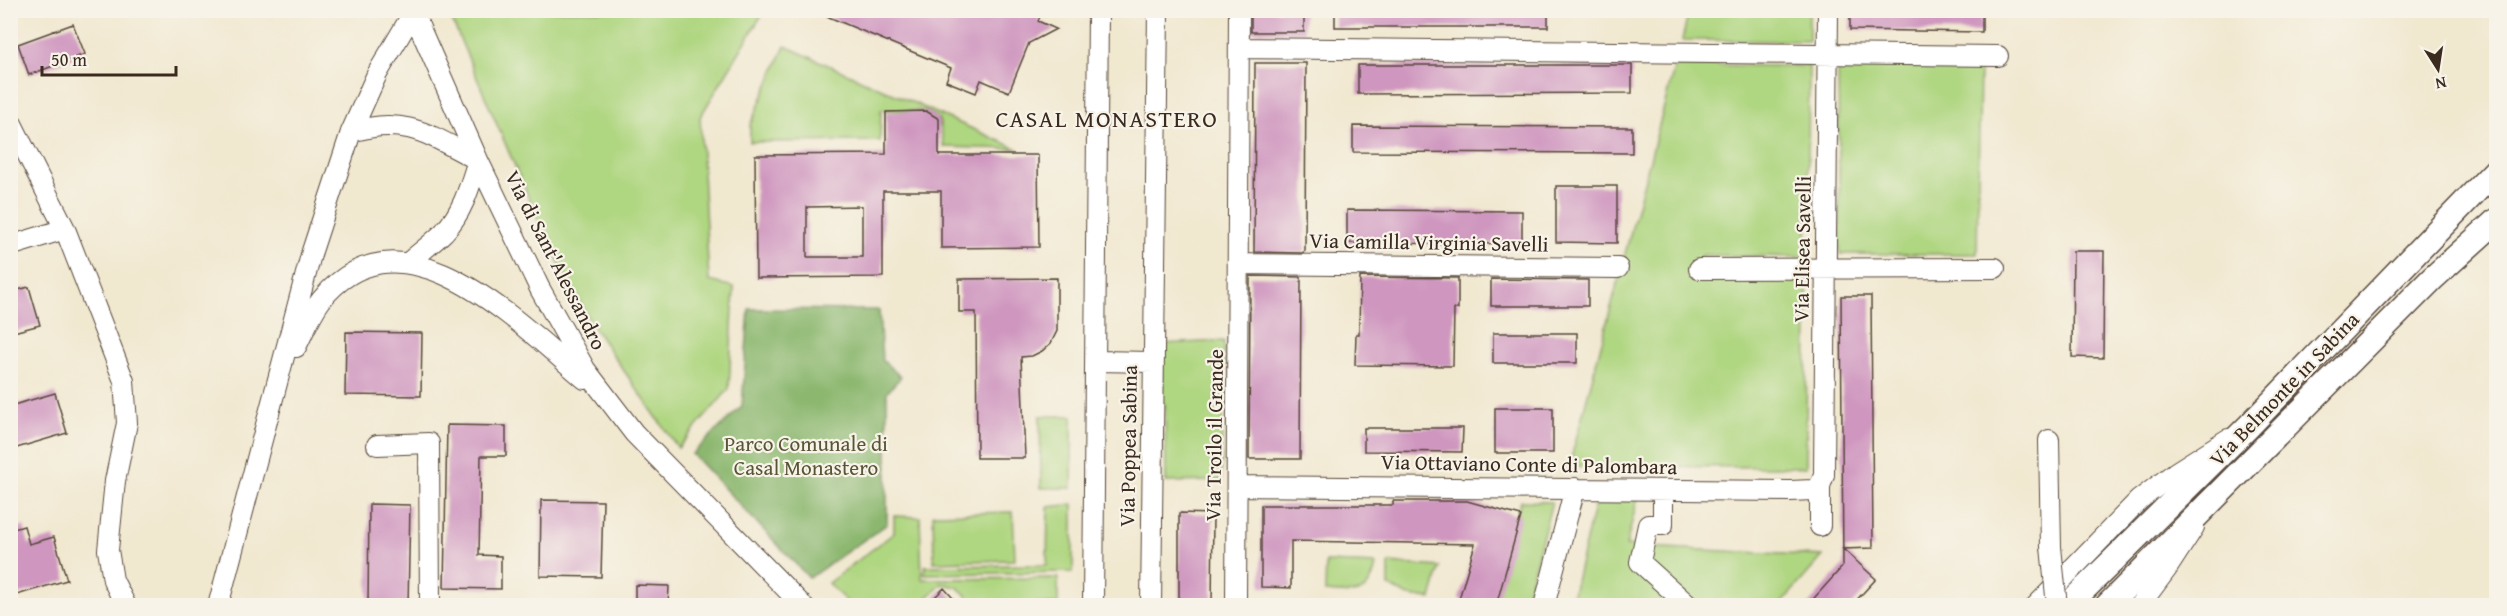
<svg xmlns="http://www.w3.org/2000/svg" width="2507" height="616" viewBox="0 0 2507 616" font-family="'Gentium Book Plus',serif">
<rect width="100%" height="100%" fill="#f7f3e8"/>
<filter id="ink" filterUnits="userSpaceOnUse"><feTurbulence type="fractalNoise" baseFrequency=".0167" numOctaves="2"/><feDisplacementMap in="SourceGraphic" scale="12" xChannelSelector="R" yChannelSelector="G"/><feConvolveMatrix kernelMatrix="1 2 1 2 8 2 1 2 1" color-interpolation-filters="sRGB"/></filter>
<filter id="wash" filterUnits="userSpaceOnUse"><feTurbulence type="fractalNoise" baseFrequency=".008" numOctaves="4" result="noise"/><feDisplacementMap in="SourceGraphic" scale="24" xChannelSelector="R" yChannelSelector="G"/><feGaussianBlur stdDeviation="1.35" result="paint"/><feColorMatrix in="noise" values="0 0 0 0 0 0 0 0 0 0 0 0 0 0 0 0 0 1.4 0 .05"/><feComposite in="paint" operator="in"/></filter>
<g filter="url(#wash)">
<rect width="100%" height="100%" fill="#f1e8d0"/>
<path fill="#afd680" stroke="#75804f" stroke-width="1.5" d="M448,11H760V18L700,117L709,281L734,287L729,389L678,448L592,325L546,238Z
M1689,11H1809V41L1682,40Z
M785,46L1018,149L944,147L939,119L926,111L881,110L880,141L750,142V125Z
M1838,64L1980,67L1977,254H1840Z
M1675,65L1809,66L1807,257L1701,255L1699,269L1807,278L1806,467L1569,466Z
M1224,341L1226,403H1223L1221,481L1166,482L1165,404H1159L1161,344Z
M1040,416H1072V488H1041Z
M1638,497L1626,546L1823,556L1780,605L1570,606L1596,499Z
M1521,501L1552,502L1524,605L1492,606Z
M1073,504V572L924,574L925,566L1047,565L1048,507Z
M1013,512L1015,560L934,562L933,514Z
M894,516L920,517L922,579L1058,578V604L977,605L957,587L942,584L919,605H850L828,583L894,533Z
M1326,562L1376,564C1369,599 1356,594 1325,592Z
M1389,563L1440,567L1431,599L1409,596L1389,586Z"/>
<path fill="#8bb76e" stroke="#637046" stroke-width="1.5" d="M749,309L879,310L882,360L901,377L887,392V524L809,578L692,454L742,406Z"/>
<g id="blocks">
<path fill="#cf96bf" fill-rule="evenodd" d="M812,10H1043L1038,21L1056,29L1029,43L1009,92L981,80L976,93L946,81L951,68Z
M1251,10H1304V32H1251Z
M1335,10H1548V27H1335Z
M1850,10H1982V32L1850,30Z
M73,24L85,54L29,75L18,44Z
M1255,63H1306L1305,251L1302,253L1254,252Z
M1358,65H1632V93L1358,94Z
M926,111L939,119V155H1038L1039,247L941,248V191H883V277L756,278L755,155L886,154V112ZM862,206V257H807V207Z
M1353,126L1632,127V153L1353,152Z
M1556,186H1617V243L1556,242Z
M1347,210L1522,211V244L1347,243Z
M2073,251H2104L2103,358L2072,357Z
M1250,276L1301,277L1300,459H1249Z
M1360,277L1458,278V309H1454L1453,366L1355,365L1356,334H1359Z
M1057,278V331L1051,343L1042,351L1032,356L1021,357L1025,458H977L976,312H959V279Z
M1491,279L1588,280V306H1491Z
M29,287L40,325L10,333V292Z
M1841,296H1871L1873,548L1843,549L1876,579L1851,606H1807L1843,566Z
M346,332L422,333L421,396L345,395Z
M1493,333H1577V363H1493Z
M55,393L67,433L10,450V406Z
M1495,408H1553V453H1495Z
M447,425L506,426V456H481L479,555L501,556V589L444,588Z
M1364,428H1463L1462,452L1364,451Z
M541,500L603,501L601,577L540,576Z
M1393,501H1467L1521,516L1496,606H1482L1459,599L1475,544L1291,541V588L1261,587V505H1393Z
M369,504L410,505L408,606H368Z
M1179,513L1213,514L1212,606H1179Z
M24,526L29,544L54,537L67,580L10,597V530Z
M635,585L669,586L668,606H635Z
M944,588L960,606H926Z"/>
</g>
</g>
<g filter="url(#ink)">
<use href="#blocks" fill-opacity="0" stroke="#564639" stroke-width="1.5"/>
<g fill="none" stroke-linecap="round" stroke-linejoin="round">
<defs>
<path id="minor" d="M412,10L478,160L540,289L585,369L634,433L803,606
M1239,48L1998,56
M10,120L65,229L124,381L127,423L115,481L108,550L113,580L126,606
M351,132C406,115 431,136 478,160
M10,246L65,229
M408,263C419,253 433,243 444,232C463,212 470,186 478,160
M1239,264L1618,268
M1699,269L1995,268
M296,347C304,331 311,313 322,299C403,201 520,325 585,379
M1096,361L1153,362
M2049,440L2051,547
M377,445L429,443L430,606
M1237,486L1790,491L1813,490L1820,486
M1663,490V525H1648L1640,562L1689,606
M1820,526V486L1824,475L1828,10
M218,606L312,251L351,132L377,74L413,13
M1093,606L1098,10
M1151,606L1158,10
M1236,606L1239,10
M1544,606L1575,488
M2036,606L2139,500L2176,472L2228,439
M2139,606L2166,570L2194,527"/>
<path id="major" d="M2067,606L2248,427L2496,170
M2107,606L2433,278L2496,221"/>
</defs>
<use href="#minor" stroke="#564639" stroke-width="22"/>
<use href="#major" stroke="#564639" stroke-width="27"/>
<use href="#minor" stroke="#fff" stroke-width="20"/>
<use href="#major" stroke="#fff" stroke-width="24"/>
<defs>
<path id="minor-bridge" d="M2051,547L2057,606"/>
</defs>
<use href="#minor-bridge" stroke="#564639" stroke-width="22" stroke-linecap="butt"/>
<use href="#minor-bridge" stroke="#fff" stroke-width="20"/>
</g>
</g>
<g text-anchor="middle" dominant-baseline="central" stroke-width="4.5" stroke-linejoin="round" paint-order="stroke">
<g font-size="21" fill="#3b2a1e" stroke="#f7f3e8">
<text transform="translate(1429 242) rotate(1)">Via Camilla Virginia Savelli</text>
<text transform="translate(1802 249) rotate(-89)">Via Elisea Savelli</text>
<text transform="translate(556 260) rotate(63)">Via di Sant'Alessandro</text>
<text transform="translate(2284 389) rotate(-46)">Via Belmonte in Sabina</text>
<text transform="translate(1214 435) rotate(-89)">Via Troilo il Grande</text>
<text transform="translate(1128 446) rotate(-89)">Via Poppea Sabina</text>
<text transform="translate(1529 464) rotate(1)">Via Ottaviano Conte di Palombara</text>
</g>
<g font-size="21" fill="#585536" stroke="#f7f3e8">
<text x="806" y="443">Parco Comunale di<tspan x="806" dy="24">Casal Monastero</tspan></text>
</g>
<g font-size="24" letter-spacing="1.5" fill="#3b2a1e" stroke="#f7f3e8">
<text x="1107" y="118">CASAL MONASTERO</text>
</g>
</g>
<rect width="2507" height="616" fill="none" stroke="#f7f3e8" stroke-width="36"/>
<g transform="translate(2438 69) rotate(168)" stroke="#f7f3e8" stroke-width="4.5" paint-order="stroke">
<path d="M0-4.5L10 22L0 15L-10 22Z" fill="#3b2a1e"/>
<text y="-9" font-size="16" font-weight="bold" text-anchor="middle" fill="#3b2a1e">N</text>
</g>
<path d="M42 66v9h134v-9" fill="none" stroke="#3b2a1e" stroke-width="3"/>
<text x="51" y="66" font-size="18" fill="#3b2a1e" stroke="#f7f3e8" stroke-width="4.5" paint-order="stroke">50 m</text>
</svg>
